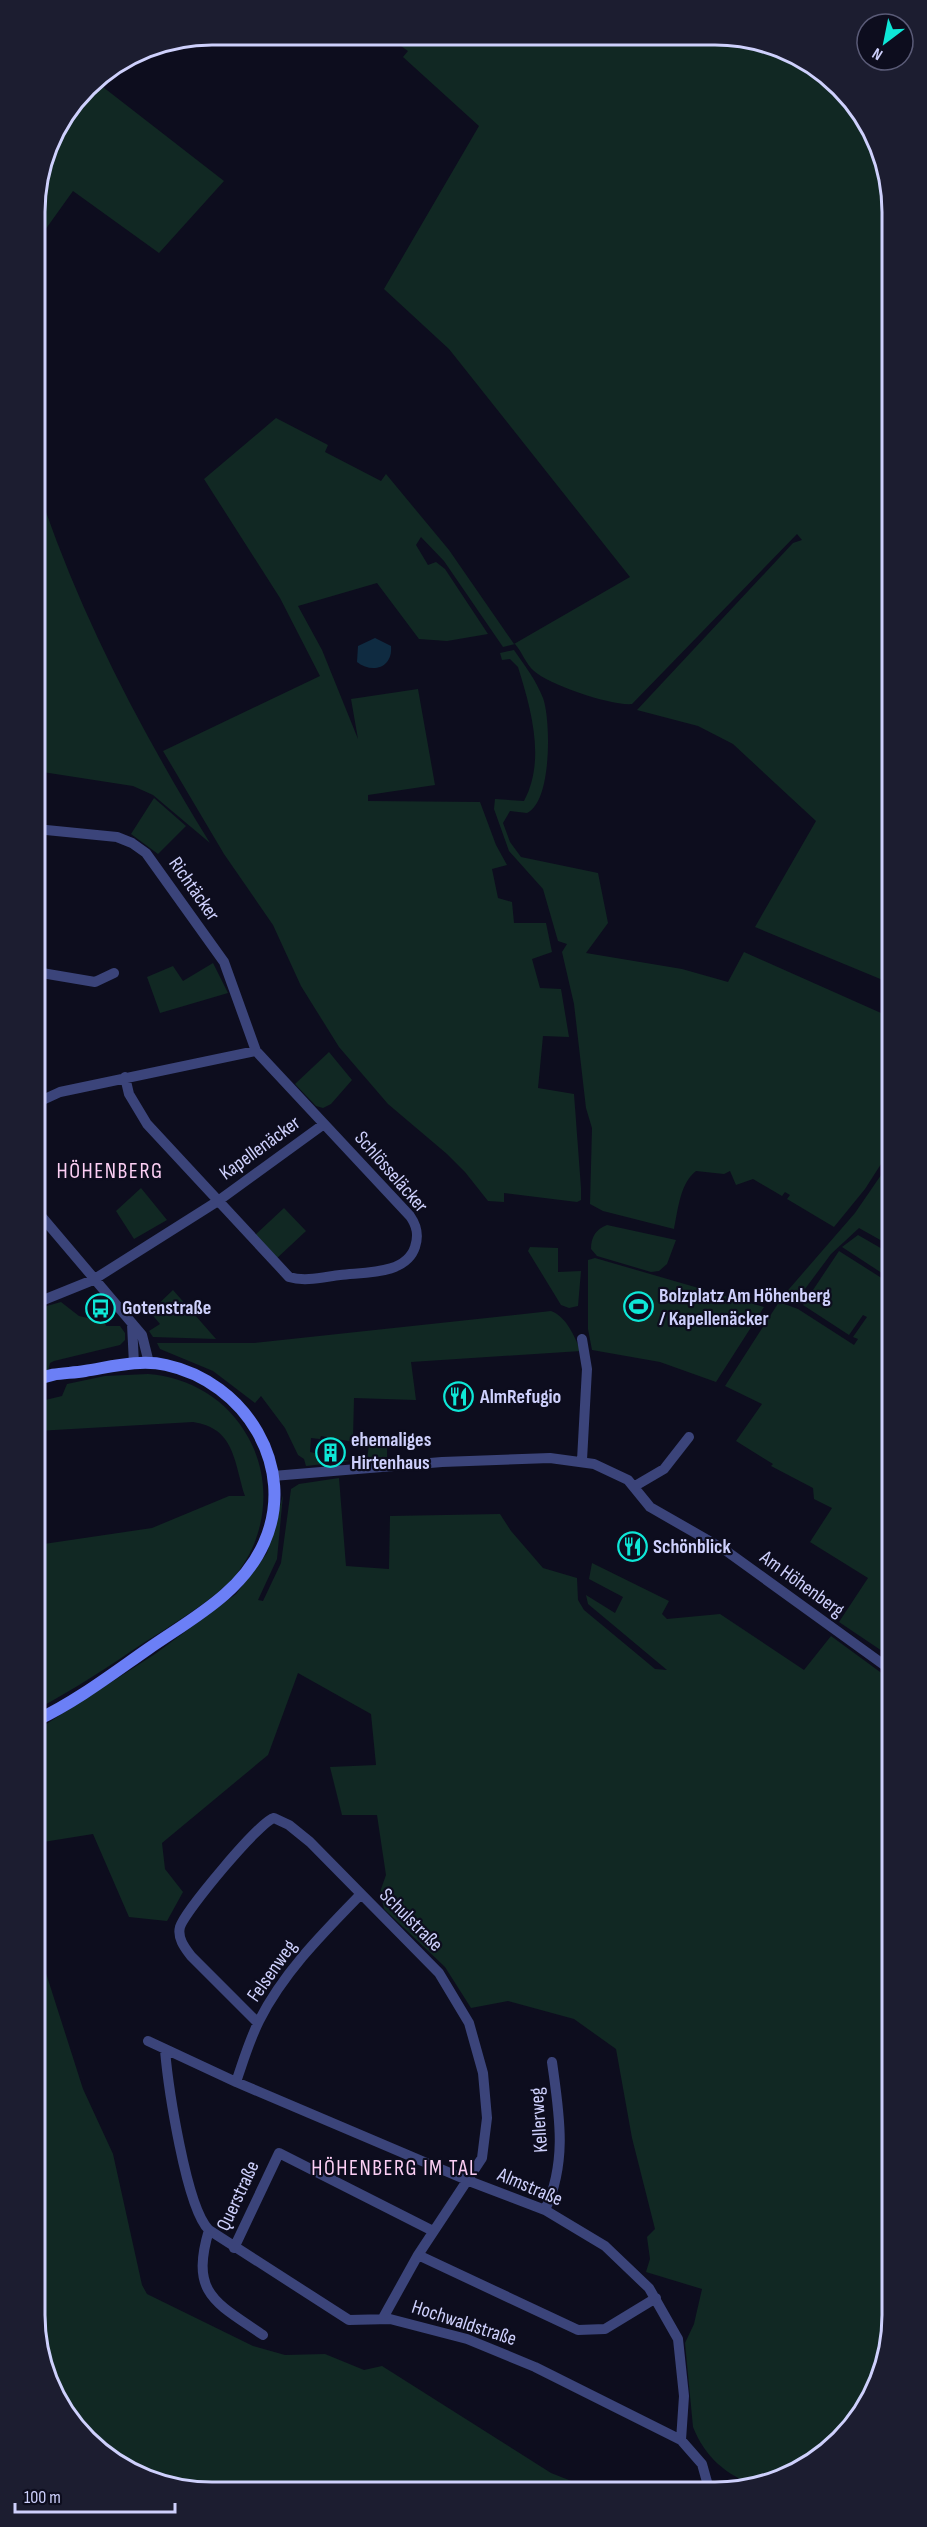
<svg xmlns="http://www.w3.org/2000/svg" width="927" height="2527" viewBox="0 0 927 2527" font-family="'Sofia Sans Condensed',sans-serif">
<rect width="100%" height="100%" fill="#0d0d1e"/>
<path fill="#112823" d="M387,36L750,38L803,58L841,87L889,177L890,983L755,927L816,821L733,744L698,726L637,710L793,543L802,540L797,534L632,704C612,706 549,685 534,671C526,664 522,652 515,644L503,647L444,561L421,537L416,545L428,565L436,562L445,569L488,634L447,641L419,639L377,583L298,606L322,650L358,739L351,699L418,689L435,785L368,795V801L480,802L496,845L507,865L492,869L498,898L512,902L514,923H546L552,952L532,959L540,988L561,989L569,1037L543,1036L538,1088L574,1094L581,1188V1200L577,1202L504,1193V1202L488,1201L465,1172L447,1154L388,1104L339,1047L301,986L273,925L224,854L163,751L320,676L280,598L204,479L276,418L328,445L325,452L381,481L386,474L449,550L514,644L630,577L449,349L384,289L479,126L403,57L408,51Z
M94,80L224,181L159,253L73,191L35,244V200L53,134Z
M35,480C77,609 139,728 210,843L153,795L133,786L36,771Z
M514,650C525,666 536,680 543,698C551,720 552,802 527,813L510,811L503,823L510,842L521,857L598,873L608,923L586,953L682,969L728,982L744,952L890,1017V1150L865,1189L834,1227L787,1199L790,1195L785,1192L782,1196L753,1179L736,1185L730,1171L724,1174L696,1171C680,1183 678,1210 674,1229L603,1211L590,1204L592,1128L586,1108L574,1004L562,952L567,944L558,941L543,889L509,851L494,809L495,799L524,801C546,760 531,709 518,667L510,659L502,660L500,653Z
M154,798L186,826L158,854L131,834Z
M213,963L228,993L160,1013L147,977L173,966L183,981Z
M329,1052L352,1080L331,1104L323,1108L316,1106L295,1084Z
M890,1162L891,1246L859,1228L831,1254L799,1297L791,1300L783,1296L855,1213Z
M141,1188L167,1220L134,1239L116,1211Z
M284,1208L306,1231L276,1259L254,1236Z
M607,1225L676,1240L667,1264L659,1271L651,1272L597,1256L591,1249C591,1237 596,1229 607,1225Z
M858,1235L891,1254V1279L842,1247Z
M530,1247L558,1248V1272L581,1271L578,1306L569,1308L561,1305L528,1251Z
M839,1251L891,1284V1657L839,1622L868,1578L810,1542L832,1508L814,1499L813,1488L771,1466L773,1464L736,1441L762,1404L725,1386L779,1302L798,1309L854,1345L858,1339L853,1337L867,1317L863,1315L849,1335L803,1305Z
M595,1258L764,1307L716,1382L660,1362L592,1350L588,1329V1260Z
M173,1290L216,1339L153,1337L149,1331L160,1324L150,1312Z
M61,1302L79,1316L105,1322L106,1326H120L125,1333V1340L120,1345L54,1361L50,1363L48,1371L37,1374L36,1309Z
M551,1311C567,1317 574,1336 581,1351L411,1362L416,1400L354,1398L353,1438L384,1441L387,1442V1457L367,1459L369,1445L321,1436L320,1439L311,1438L310,1452L350,1461L306,1466L304,1459L298,1455L285,1428L261,1396L255,1403L213,1371L160,1349L157,1343H254Z
M148,1374C190,1377 228,1400 248,1437C273,1481 267,1538 234,1577C215,1599 167,1628 142,1644C108,1667 73,1690 37,1709V1545L152,1528L229,1496H245C234,1462 235,1428 193,1422L37,1431V1402L62,1396L67,1384L105,1376Z
M339,1478L346,1566L389,1569L390,1516L500,1514L511,1531L543,1568L577,1578L578,1600L584,1610L655,1669L667,1670L588,1604L586,1595L615,1613L623,1597L589,1579L592,1563L669,1601L662,1614L667,1619L720,1614L804,1670L831,1636L891,1680L892,2326L879,2382L849,2432L804,2468L756,2486C726,2475 705,2457 693,2427L685,2343L694,2324L702,2289L646,2272L650,2259L647,2237L655,2229L632,2138L616,2049L574,2019L508,2001L471,2008L445,1967L384,1909L380,1892L386,1875L377,1815H342L330,1767L376,1765L371,1714L298,1673L268,1755L162,1843L165,1869L183,1892L167,1921L129,1917L93,1834L37,1843V1730L155,1654L236,1594L267,1553L283,1495L277,1559L258,1600L263,1601L281,1563L291,1489L299,1484Z
M37,1945L83,2089L113,2154L142,2285L147,2294L253,2346L285,2355L325,2354L364,2370L382,2366L551,2473L579,2484L580,2489H178L133,2474L87,2441L58,2403L38,2350Z"/>
<path fill="#0f2b41" d="M375,638L391,646C393,668 372,674 357,662L358,646Z"/>
<g fill="none" stroke-linecap="round" stroke-linejoin="round">
<path stroke="#3b447a" stroke-width="10" d="M36,829L117,837L132,843L146,853L224,962L256,1051L410,1216C417,1226 419,1235 415,1247C406,1275 364,1272 340,1275C324,1277 305,1282 289,1277L147,1124L129,1094L125,1077
M36,972L95,982L114,973
M36,1103L60,1092L256,1051
M36,1210L142,1335L149,1363
M36,1303L93,1280L218,1201L324,1124
M132,1324L134,1364
M582,1460L587,1369L582,1339
M273,1476L442,1462L550,1458L594,1464L628,1480L650,1507L725,1550L891,1670
M635,1486L664,1469L689,1437
M258,2023L191,1956C185,1948 177,1938 180,1927C185,1911 260,1821 274,1818L289,1825L310,1842L439,1973L469,2023L483,2073L487,2118L482,2158L418,2255L383,2318
M148,2041L236,2082L469,2181L545,2210L605,2246L649,2288L678,2339L684,2396L681,2440
M165,2050C168,2085 186,2208 209,2230L349,2320L390,2319L467,2339L535,2367L681,2440L702,2464L709,2489
M236,2082C243,2062 249,2041 259,2021C283,1973 322,1934 360,1895
M545,2210C568,2161 559,2113 552,2062
M209,2230C190,2294 215,2302 263,2335
M234,2248L279,2153L433,2231
M418,2255L578,2330L605,2329L656,2298"/>
<path stroke="#6b7ff6" stroke-width="12" d="M37,1380C53,1372 68,1374 85,1371C111,1367 140,1359 166,1365C245,1382 298,1467 264,1543C242,1593 191,1619 148,1649C112,1674 77,1701 37,1720"/>
</g>
<defs>
<symbol id="stadium-ring" viewBox="-11 -11 22 22"><circle r="9.5" fill="#0d0d1e" stroke="#0ee7d7" stroke-width="1.5"/><path d="M0-5a6.5 5 0 1 0 0 10a6.5 5 0 1 0 0-10ZM-3.5-1.8h7v3.6h-7Z" fill="#0ee7d7"/></symbol>
<symbol id="bus-ring" viewBox="-11 -11 22 22"><circle r="9.5" fill="#0d0d1e" stroke="#0ee7d7" stroke-width="1.5"/><path d="M-5-6H5V4H4V6H2V4H-2V6H-4V4H-5ZM-3.5-4V0h7V-4ZM-3.5 1.2v1.5H-2V1.2ZM2 1.2v1.5H3.5V1.2Z" fill="#0ee7d7"/></symbol>
<symbol id="restaurant-ring" viewBox="-11 -11 22 22"><circle r="9.5" fill="#0d0d1e" stroke="#0ee7d7" stroke-width="1.5"/><path d="M-5-6h1v4h1v-4h1v4h1v-4h1v5L-1.5 .5V6h-2V.5L-5-1ZM5-6V6H3V1.5H1.5Q1.5-4 5-6Z" fill="#0ee7d7"/></symbol>
<symbol id="building-ring" viewBox="-11 -11 22 22"><circle r="9.5" fill="#0d0d1e" stroke="#0ee7d7" stroke-width="1.5"/><path d="M-4-6H4V6H1V3H-1V6H-4ZM-2.5-4.3h1.7v1.8h-1.7ZM.8-4.3h1.7v1.8H.8ZM-2.5-1h1.7V.8h-1.7ZM.8-1h1.7V.8H.8Z" fill="#0ee7d7"/></symbol>
</defs>
<g fill-rule="evenodd">
<use href="#stadium-ring" x="622" y="1290" width="33" height="33"/>
<use href="#bus-ring" x="84" y="1292" width="33" height="33"/>
<use href="#restaurant-ring" x="442" y="1380" width="33" height="33"/>
<use href="#building-ring" x="314" y="1436" width="33" height="33"/>
<use href="#restaurant-ring" x="616" y="1530" width="33" height="33"/>
</g>
<g text-anchor="middle" dominant-baseline="central" stroke-width="4.5" stroke-linejoin="round" paint-order="stroke">
<g font-size="20" fill="#ced0fc" stroke="#0d0d1e">
<text transform="translate(194 889) rotate(55)">Richtäcker</text>
<text transform="translate(260 1148) rotate(-36)">Kapellenäcker</text>
<text transform="translate(391 1172) rotate(49)">Schlösseläcker</text>
<text transform="translate(802 1584) rotate(36)">Am Höhenberg</text>
<text transform="translate(411 1920) rotate(45)">Schulstraße</text>
<text transform="translate(272 1971) rotate(-55)">Felsenweg</text>
<text transform="translate(539 2120) rotate(-94)">Kellerweg</text>
<text transform="translate(530 2187) rotate(23)">Almstraße</text>
<text transform="translate(238 2196) rotate(-65)">Querstraße</text>
<text transform="translate(464 2323) rotate(18)">Hochwaldstraße</text>
</g>
<g font-size="20" font-weight="bold" fill="#ced0fc" stroke="#0d0d1e" text-anchor="start">
<text x="659" y="1296">Bolzplatz Am Höhenberg<tspan x="659" dy="23">/ Kapellenäcker</tspan></text>
<text x="122" y="1308">Gotenstraße</text>
<text x="480" y="1397">AlmRefugio</text>
<text x="351" y="1440">ehemaliges<tspan x="351" dy="23">Hirtenhaus</tspan></text>
<text x="653" y="1547">Schönblick</text>
</g>
<g font-size="22" letter-spacing="1.5" fill="#fccff4" stroke="#0d0d1e">
<text x="110" y="1171">HÖHENBERG</text>
<text x="395" y="2168">HÖHENBERG IM TAL</text>
</g>
</g>
<path d="M0 0H927V2527H0ZM212 45H715A167 167 0 0 1 882 212V2315A167 167 0 0 1 715 2482H212A167 167 0 0 1 45 2315V212A167 167 0 0 1 212 45Z" fill="#1c1d30" fill-rule="evenodd"/>
<path fill="none" stroke="#ced0fc" stroke-width="3" d="M212 45H715A167 167 0 0 1 882 212V2315A167 167 0 0 1 715 2482H212A167 167 0 0 1 45 2315V212A167 167 0 0 1 212 45Z"/>
<g transform="translate(885 42) rotate(212)"><circle r="28" fill="#0d0d1e" stroke="#5a5b77" stroke-width="1.5"/>
<path d="M0-4.5L10 22L0 15L-10 22Z" fill="#0ee7d7"/>
<text y="-9" font-size="16" font-weight="bold" text-anchor="middle" fill="#ced0fc">N</text>
</g>
<path d="M15 2503v9h160v-9" fill="none" stroke="#ced0fc" stroke-width="3"/>
<text x="24" y="2503" font-size="18" fill="#ced0fc" stroke="#0d0d1e" stroke-width="4.5" paint-order="stroke">100 m</text>
</svg>
